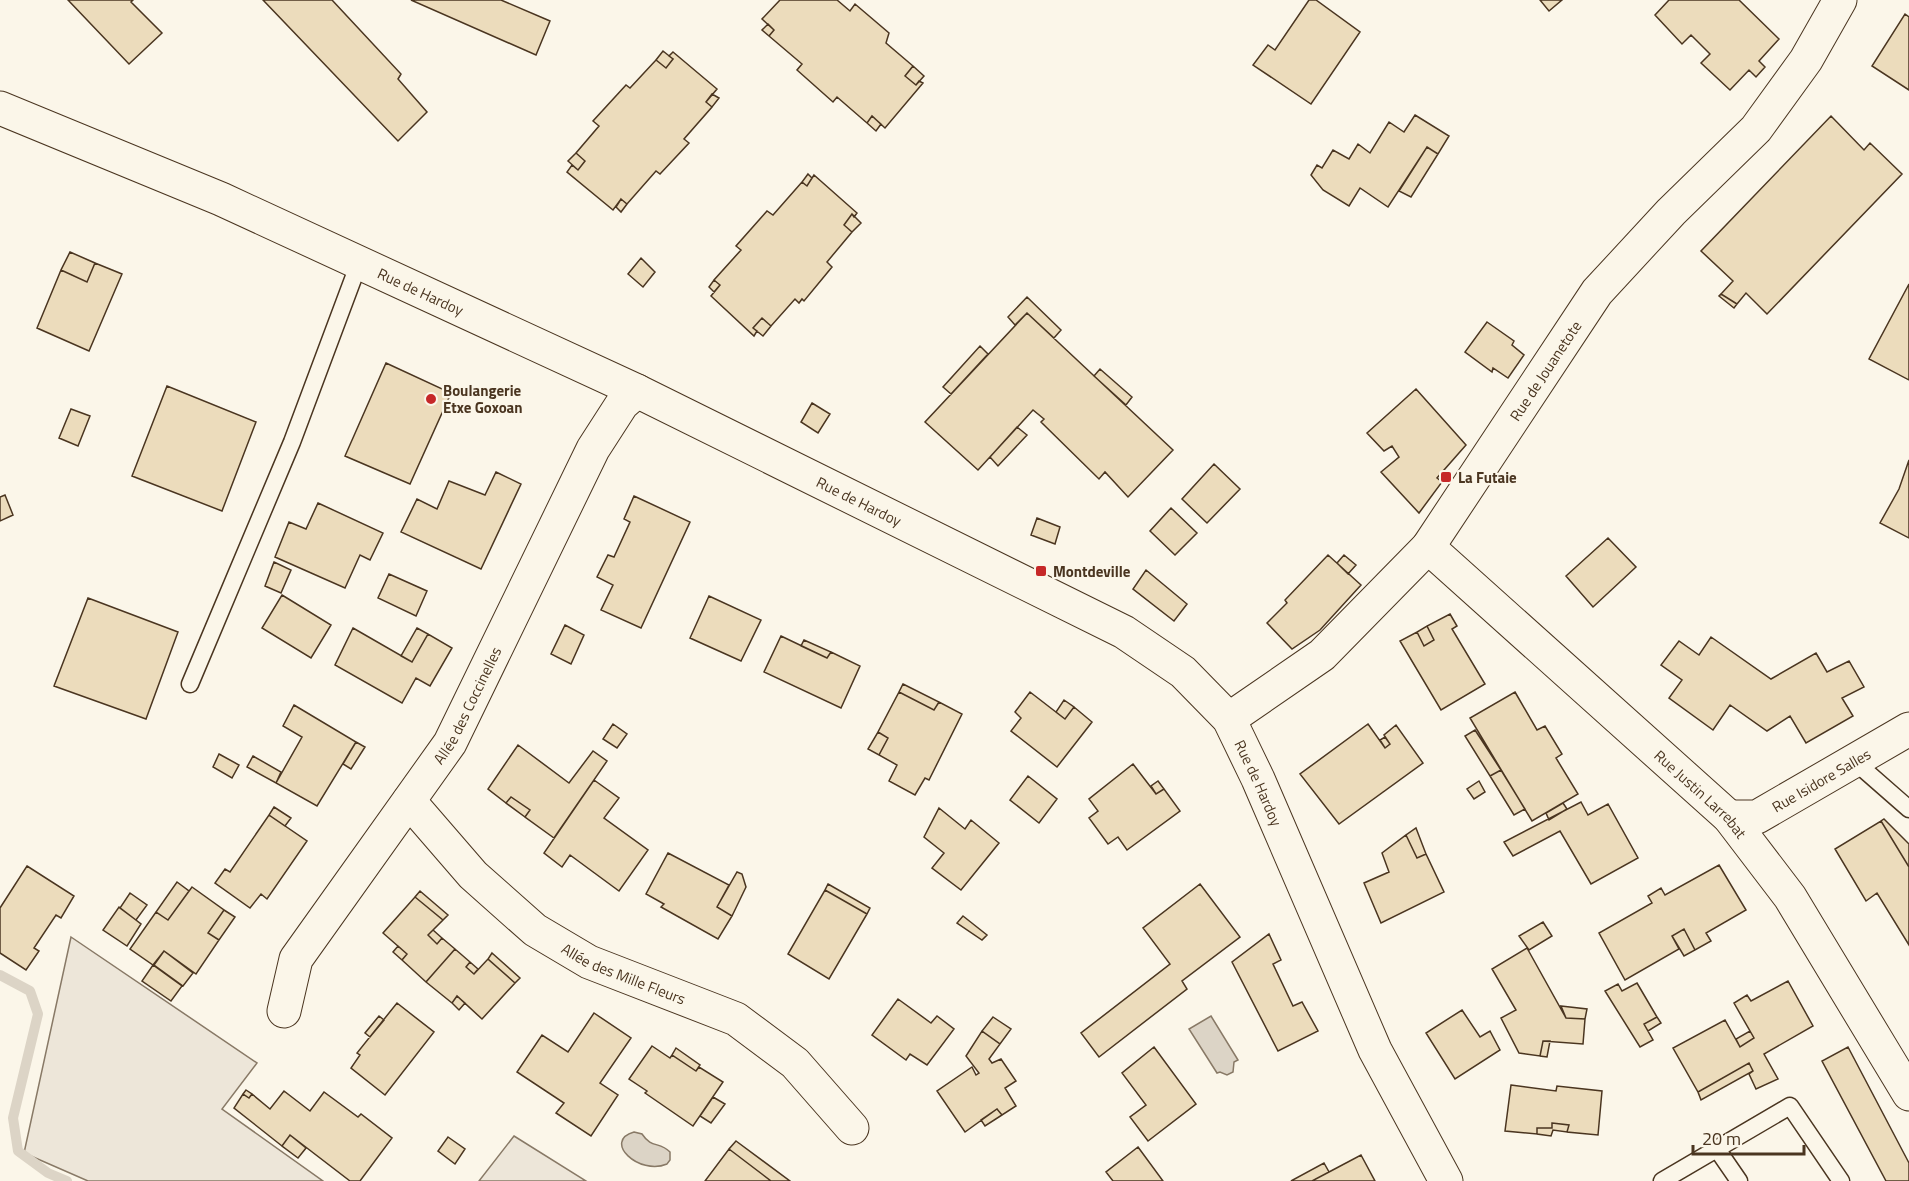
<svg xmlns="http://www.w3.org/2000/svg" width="1909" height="1181" viewBox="0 0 1909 1181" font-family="'Titillium Web',sans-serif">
<rect width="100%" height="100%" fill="#fbf6e9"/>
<path fill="#ede6d9" stroke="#887966" stroke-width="1.5" d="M71,937L257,1063L222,1109L323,1181H88L24,1153Z
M514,1136L586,1181H479Z"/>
<path fill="#dcd4c6" stroke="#887966" stroke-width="1.5" d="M1211,1016L1238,1060L1234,1062L1233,1072L1227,1075L1220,1072L1217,1073L1189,1029Z
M634,1132L642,1134C652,1149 659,1141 670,1152V1160L667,1164C639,1176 602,1141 634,1132Z"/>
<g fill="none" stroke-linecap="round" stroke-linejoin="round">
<path stroke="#dcd4c6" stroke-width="10" d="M0,975L30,991L38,1014L13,1118L18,1151L48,1173L67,1181"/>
</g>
<path fill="#ecdcbc" stroke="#4a3520" stroke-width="1.5" d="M68,0H133L131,2L162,33L129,64Z
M263,0H332L401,74L398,79L427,112L398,141Z
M411,0H501L550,21L536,55Z
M780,0H837L850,11L855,4L889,33L886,43L913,66L905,76L916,85L919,81L923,83L885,128L872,116L867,123L837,97L833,102L797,70L802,64L769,36L774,30L762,19Z
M1309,0H1316L1360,32L1311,104L1253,65L1268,45L1275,50Z
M1540,0H1562L1549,11Z
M1669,0H1739L1779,39L1759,61L1765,67L1756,77L1749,70L1730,90L1701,63L1710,54L1691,35L1682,44L1655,15Z
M1905,14L1909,17V90L1872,66Z
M768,24L774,30L769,36L762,30Z
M663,51L673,59L666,68L656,60Z
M673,52L717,89L706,102L712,107L684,139L689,143L660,174L656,171L627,204L621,199L613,210L567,172L572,165L578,170L585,161L576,153L599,126L593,121L626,85L630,88L656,60L666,68L673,59L669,56Z
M913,66L924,76L916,85L905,76Z
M712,94L719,98L712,107L706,102Z
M1415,115L1449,136L1438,154L1427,147L1388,207L1360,188L1349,206L1323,190L1311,175L1317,165L1322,168L1333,150L1349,159L1358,144L1370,153L1389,122L1404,132Z
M872,116L881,124L876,131L867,123Z
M1831,116L1864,150L1870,143L1902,174L1767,314L1746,293L1737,304L1721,294L1733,281L1701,251Z
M1427,147L1438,154L1411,197L1399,191Z
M576,153L585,161L578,170L568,161Z
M808,174L812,178L807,186L802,182Z
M814,175L857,213L854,217L852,214L844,225L852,232L827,262L832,267L804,301L802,299L799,303L795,299L771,326L762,318L753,328L757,331L754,336L711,296L720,285L714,280L741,250L736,246L767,211L773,215L802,182L807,186Z
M621,199L627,204L621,212L616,207Z
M852,214L861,223L852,232L844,225Z
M70,252L95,263L87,282L61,270Z
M641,258L655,272L643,287L628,274Z
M95,263L122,274L89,351L37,328L61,270L87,282Z
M714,280L720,285L714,292L709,287Z
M1909,284V380L1869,359Z
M1721,294L1737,304L1734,308L1719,296Z
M1027,297L1061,330L1054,338L1027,313L1015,325L1008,317Z
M1027,313L1173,450L1128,497L1105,472L1099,479L1041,422L1044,419L1033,410L978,470L925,422Z
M762,318L771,326L763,336L753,328Z
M1487,322L1514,341L1512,345L1524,355L1508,378L1493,368L1492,372L1465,352Z
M980,346L988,354L951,394L943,387Z
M386,363L451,393L410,484L345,456Z
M1100,369L1132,397L1126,405L1094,376Z
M167,386L256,422L222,511L132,476Z
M1416,389L1466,445L1437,478L1442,482L1419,513L1381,472L1399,457L1392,446L1384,451L1367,433Z
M812,403L830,414L818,433L801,422Z
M71,409L90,416L78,446L59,438Z
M1017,427L1027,435L998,466L990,457Z
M1909,460V538L1880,523L1899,489Z
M1214,464L1240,489L1207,523L1182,499Z
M496,472L521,484L481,569L401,532L417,499L437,509L449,481L485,495Z
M5,495L13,515L0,521V497Z
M634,496L690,522L641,628L601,610L613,585L597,577L608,555L614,557L630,522L624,519Z
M318,503L383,533L370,560L360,555L345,588L275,557L289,522L306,529Z
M1171,508L1197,533L1175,555L1150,531Z
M1037,518L1060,527L1055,544L1031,535Z
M1608,538L1636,567L1593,607L1566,576Z
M1328,555L1361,585L1320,630L1292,649L1267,623L1287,603L1285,600Z
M1344,555L1356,565L1348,574L1337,563Z
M274,562L291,570L281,593L265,586Z
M1146,570L1187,604L1174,621L1133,589Z
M389,574L427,591L416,616L378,598Z
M282,595L331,625L311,658L262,628Z
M709,596L761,620L741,661L690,638Z
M88,598L178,632L146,719L54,686Z
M1450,614L1457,626L1452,629L1485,684L1441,710L1400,641L1417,632L1424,646L1434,640L1427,626Z
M565,625L584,635L571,664L551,654Z
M1427,626L1434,640L1424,646L1417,632Z
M353,628L412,662L428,634L452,648L430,686L416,678L402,703L335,665Z
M417,628L428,634L412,662L401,656Z
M781,636L827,658L831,652L860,666L841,708L764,672Z
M1711,637L1771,679L1816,653L1827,672L1849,661L1864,687L1842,698L1853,716L1806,743L1790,716L1767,731L1730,705L1713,730L1669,698L1682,680L1661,665L1679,641L1699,655Z
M804,640L831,652L827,658L801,646Z
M903,684L939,702L934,710L899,692Z
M899,692L934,710L939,702L962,714L929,780L925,778L915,795L889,781L897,765L879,755L888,738L878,732Z
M1030,692L1065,719L1074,707L1092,722L1057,767L1011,731L1021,718L1015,712Z
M1515,692L1537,730L1545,726L1562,754L1556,758L1578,794L1532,821L1470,718Z
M1064,700L1074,707L1065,719L1056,712Z
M294,705L356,742L317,806L276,783L302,737L283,726Z
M613,724L627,734L617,748L603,739Z
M1368,724L1385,748L1390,744L1384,735L1396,725L1423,763L1339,824L1300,774Z
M1475,730L1501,770L1490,776L1465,736Z
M878,732L888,738L879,755L868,749Z
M1385,737L1390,744L1385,748L1380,740Z
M356,742L365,747L351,769L343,764Z
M518,745L569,783L593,751L607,761L554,838L525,817L530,810L511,797L506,803L488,789Z
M219,754L239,765L232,778L213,767Z
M253,756L281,772L276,783L247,767Z
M1133,764L1156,794L1164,789L1180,811L1127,850L1118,837L1108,844L1089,818L1098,811L1089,799Z
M1501,770L1525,809L1514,815L1490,776Z
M1028,776L1057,799L1039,823L1010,800Z
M594,780L619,798L604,818L648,850L619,891L570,855L562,867L544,853Z
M1158,781L1164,789L1156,794L1151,786Z
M1479,781L1485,792L1474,799L1467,789Z
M511,797L530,810L525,817L506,803Z
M1581,802L1588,815L1608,804L1638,858L1591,884L1560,831L1513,856L1504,842Z
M1563,803L1567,809L1549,820L1546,813Z
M274,807L291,818L285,826L269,815Z
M939,808L965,829L971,820L999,843L961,890L932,868L944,853L924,837Z
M269,815L307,841L267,899L261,894L250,908L215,883L225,869L230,872Z
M1884,819L1909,844V867L1881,821Z
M1881,821L1909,867V945L1877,893L1866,901L1835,849Z
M1416,828L1426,854L1417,858L1406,835Z
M1406,835L1417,858L1426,854L1444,892L1381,923L1364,883L1389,872L1382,853Z
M668,853L729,885L717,907L732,916L718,939L661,907L664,904L646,894Z
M1719,865L1746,910L1706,933L1711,941L1695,950L1684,929L1672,936L1679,949L1625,980L1599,933L1652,903L1648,896L1661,888L1665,895Z
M27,866L74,896L61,918L56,915L34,948L39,951L26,970L0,953V908Z
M737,872L742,874L746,887L732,916L717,907Z
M177,882L189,891L168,920L156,912Z
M828,884L870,908L867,914L825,890Z
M1200,884L1240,937L1182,981L1187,989L1099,1057L1081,1033L1170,964L1143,928Z
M192,887L224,910L208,933L219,940L196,974L164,951L153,965L130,949L156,912L168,920Z
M825,890L867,914L829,979L788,954Z
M420,891L448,915L443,920L415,897Z
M130,893L147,905L136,920L120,908Z
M415,897L443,920L428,935L437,944L442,938L455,949L426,982L402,960L407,954L383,933Z
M119,907L141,924L127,946L103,930Z
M224,910L235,917L219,940L208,933Z
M963,916L987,935L982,940L957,923Z
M1543,922L1552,936L1529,950L1519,936Z
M1684,929L1695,950L1684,956L1672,936Z
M433,930L442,938L437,944L428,935Z
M1269,934L1281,960L1273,964L1293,1006L1302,1002L1318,1031L1278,1051L1232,962Z
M398,946L407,954L402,960L393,952Z
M1527,948L1566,1018L1585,1019L1583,1044L1543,1041L1540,1056L1519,1053L1501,1018L1516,1010L1492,969Z
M455,949L470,962L466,967L474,974L488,959L515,983L482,1019L457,996L452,1003L426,982Z
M164,951L193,973L183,986L154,965Z
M492,953L520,978L515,983L488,959Z
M470,962L478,969L474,974L466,967Z
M153,965L182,986L171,1001L142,981Z
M1788,981L1813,1026L1764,1054L1778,1079L1756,1089L1749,1074L1753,1071L1749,1063L1698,1092L1673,1048L1725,1020L1740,1047L1754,1038L1734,1003L1747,995L1751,1001Z
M1637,983L1657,1017L1644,1024L1653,1040L1640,1047L1605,991L1618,984L1622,991Z
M457,996L465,1003L459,1010L452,1003Z
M898,999L931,1023L937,1016L954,1029L927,1065L910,1054L906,1060L872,1035Z
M397,1003L434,1032L385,1095L351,1068L360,1055L357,1053Z
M1561,1006L1587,1009L1585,1019L1566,1018Z
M1462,1010L1480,1037L1490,1031L1500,1050L1455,1079L1426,1033Z
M594,1013L631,1038L600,1083L618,1095L591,1136L556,1113L564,1103L517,1072L542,1035L568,1052Z
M379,1016L384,1020L370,1037L365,1033Z
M993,1017L1011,1029L1000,1044L982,1031Z
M1657,1017L1661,1023L1648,1031L1644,1024Z
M982,1031L1000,1044L989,1059L992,1063L1001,1059L1016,1081L1005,1088L1016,1106L1002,1115L997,1109L965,1132L937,1091L972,1067L976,1075L979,1073L966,1056Z
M1750,1031L1754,1038L1740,1047L1736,1039Z
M1543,1041H1550L1547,1057L1540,1056Z
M652,1046L670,1058L672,1055L696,1071L699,1067L723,1082L693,1126L645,1093L647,1091L629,1079Z
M1154,1047L1196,1104L1148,1141L1130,1117L1146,1105L1122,1073Z
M1848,1047L1909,1163V1181H1886L1822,1061Z
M676,1048L700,1065L696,1071L672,1055Z
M1749,1063L1753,1071L1701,1100L1698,1092Z
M1511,1085L1556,1091L1557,1086L1602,1091L1598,1135L1567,1132L1569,1125L1552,1123V1128H1537V1134L1505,1131Z
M246,1090L252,1094L249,1098L243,1094Z
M284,1091L310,1111L324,1092L358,1117L361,1114L392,1138L360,1181H350L290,1135L282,1146L234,1108L243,1094L249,1098L252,1094L270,1109Z
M713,1097L725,1104L711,1123L700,1116Z
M997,1109L1002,1115L985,1126L981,1120Z
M1552,1123L1569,1125L1567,1132L1553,1130L1551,1136L1537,1134V1128H1552Z
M290,1135L306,1148L298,1158L282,1146Z
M448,1137L465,1149L455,1164L438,1151Z
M736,1141L790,1181H771L729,1149Z
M1138,1147L1163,1181H1113L1106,1172Z
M729,1149L771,1181H705Z
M1361,1155L1375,1181H1312L1329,1172Z
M1324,1163L1329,1172L1312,1181H1291Z"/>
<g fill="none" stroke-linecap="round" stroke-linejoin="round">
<defs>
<path id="lane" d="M190,684L292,442L359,263
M1853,760L1909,809
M1717,1149L1739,1181
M1662,1181L1790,1106L1841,1181"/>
<g id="street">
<path id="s1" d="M1428,547L1729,817L1790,897L1909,1094"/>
<path id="s2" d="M1229,719L1322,655L1428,547L1597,292L1671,212L1756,129L1806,60L1840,0"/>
<path id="s3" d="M409,801L473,875L535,930L589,962L736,1019L795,1063L852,1128"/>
<path id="s4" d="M1729,817H1757L1909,729"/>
<path id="s5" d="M284,1011L296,959L450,743L593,449L622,404L637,391"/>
</g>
<g id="secondary">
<path id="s6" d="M0,108L221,199L637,391L1124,632L1183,672L1229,719L1258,779L1375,1050L1446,1181"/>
</g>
</defs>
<use href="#lane" stroke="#4a3520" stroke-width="19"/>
<use href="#street" stroke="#4a3520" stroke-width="35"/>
<use href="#secondary" stroke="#4a3520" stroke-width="35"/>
<use href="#lane" stroke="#fbf6e9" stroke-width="16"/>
<use href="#street" stroke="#fbf6e9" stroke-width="33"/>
<use href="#secondary" stroke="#fbf6e9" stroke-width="33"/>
</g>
<g fill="#c62828" stroke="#fbf6e9" stroke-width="2">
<circle cx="431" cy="399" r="6"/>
<rect x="1440" y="471" width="12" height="12" rx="3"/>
<rect x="1035" y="565" width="12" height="12" rx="3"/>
</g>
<g text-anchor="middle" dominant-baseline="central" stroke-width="4.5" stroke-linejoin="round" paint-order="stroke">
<g font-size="15" fill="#4a3520" stroke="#fbf6e9">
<text stroke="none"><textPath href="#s6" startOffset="459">Rue de Hardoy</textPath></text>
<text stroke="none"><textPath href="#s2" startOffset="476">Rue de Jouanetote</textPath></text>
<text stroke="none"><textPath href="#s6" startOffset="945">Rue de Hardoy</textPath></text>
<text stroke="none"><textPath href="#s5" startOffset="360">Allée des Coccinelles</textPath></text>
<text stroke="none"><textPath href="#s4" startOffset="102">Rue Isidore Salles</textPath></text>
<text stroke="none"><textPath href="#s6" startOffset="1448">Rue de Hardoy</textPath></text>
<text stroke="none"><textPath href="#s1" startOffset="368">Rue Justin Larrebat</textPath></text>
<text stroke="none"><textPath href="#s3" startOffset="280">Allée des Mille Fleurs</textPath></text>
</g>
<g font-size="15" font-weight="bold" fill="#4a3520" stroke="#fbf6e9" text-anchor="start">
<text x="443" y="390">Boulangerie<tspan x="443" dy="17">Etxe Goxoan</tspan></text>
<text x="1458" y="477">La Futaie</text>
<text x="1053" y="571">Montdeville</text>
</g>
</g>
<path d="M1693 1145v9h111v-9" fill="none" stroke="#4a3520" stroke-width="3"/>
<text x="1702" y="1145" font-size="18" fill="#4a3520" stroke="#fbf6e9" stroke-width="4.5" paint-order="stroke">20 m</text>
</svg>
